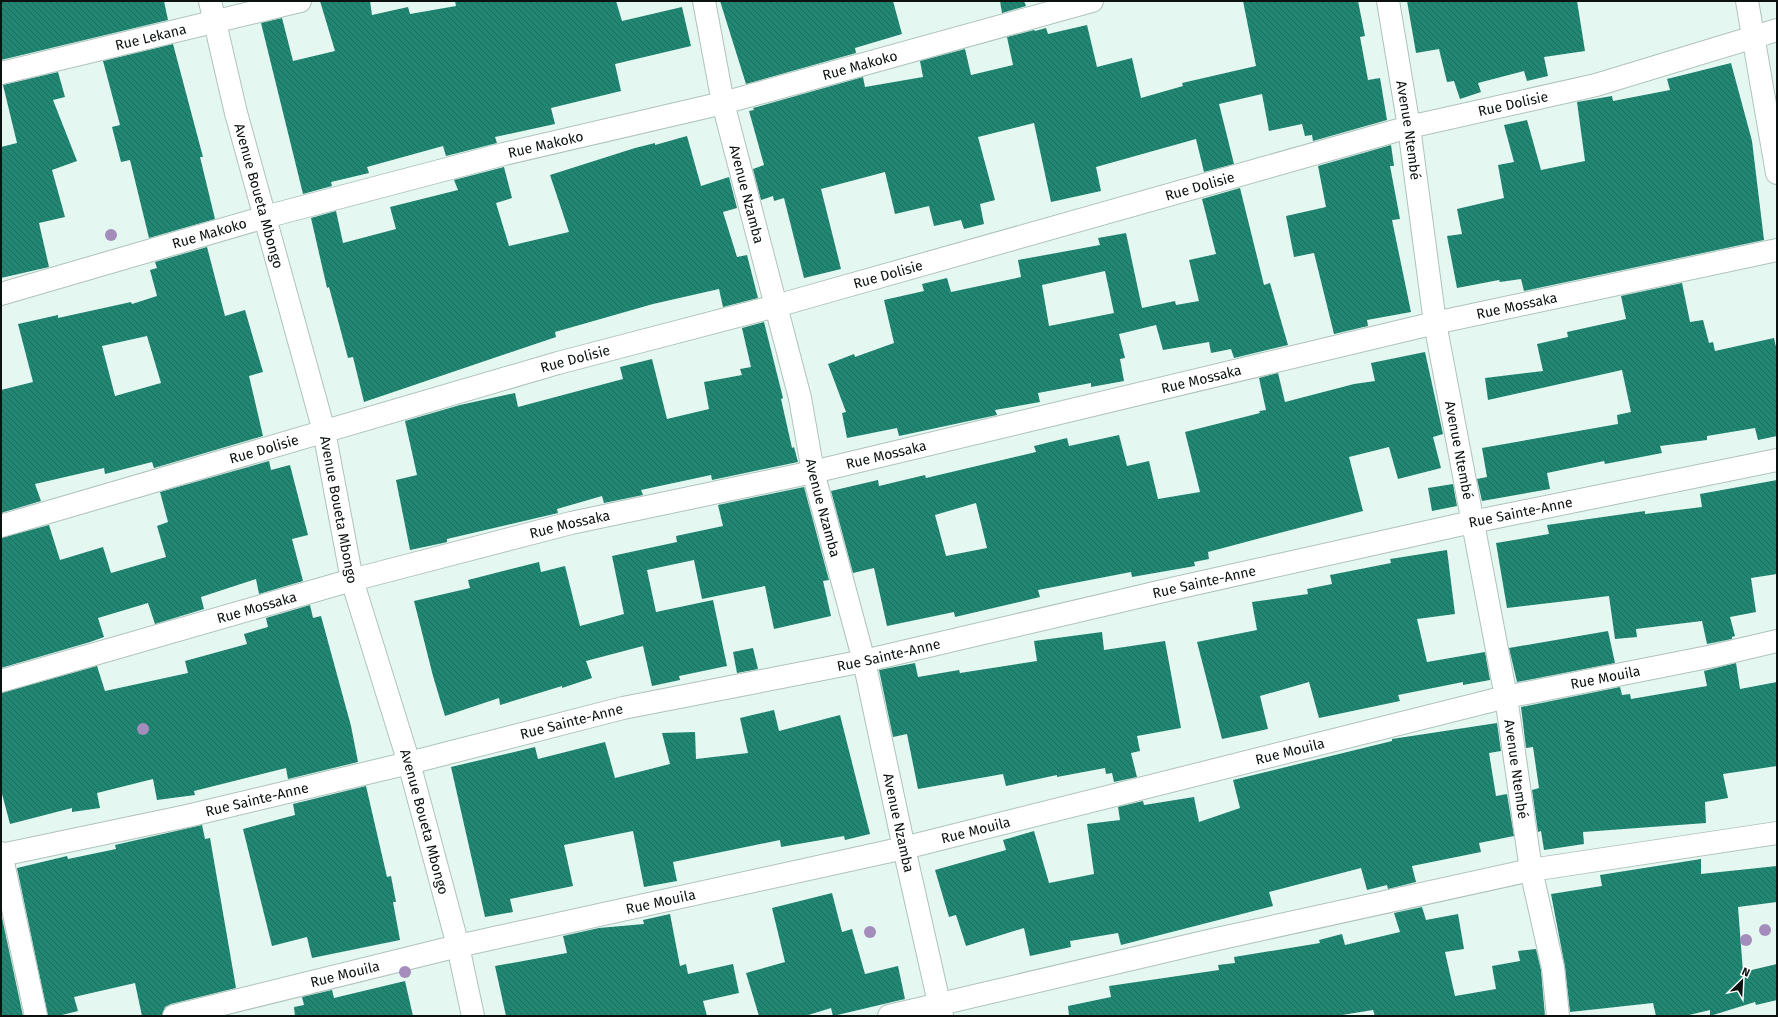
<svg xmlns="http://www.w3.org/2000/svg" width="1778" height="1017" viewBox="0 0 1778 1017" font-family="'Fira Sans',sans-serif">
<defs>
<pattern id="building-back-hatch" width="6" height="6" patternUnits="userSpaceOnUse"><rect width="6" height="6" fill="#218773"/><path d="M-1 5l2 2M0 0l6 6M5-1l2 2" fill="none" stroke="#1b6d5d"/></pattern>
</defs>
<rect width="100%" height="100%" fill="#e4f7f1"/>
<path fill="url(#building-back-hatch)" fill-rule="evenodd" d="M1,1H164L168,20L1,60Z
M320,1H370L372,15L408,7L410,14L456,6L455,1H616L622,21L682,7L691,46L615,64L621,91L551,108L555,124L495,137L497,143L446,156L443,146L367,167L369,173L331,182L332,186L303,194L261,23L282,18L293,61L335,51Z
M720,1H893L902,34L855,48L856,53L746,84Z
M1000,1H1024L1026,6L1002,13Z
M1243,1H1358L1365,36L1360,37L1368,80L1380,78L1387,120L1313,141L1312,135L1305,136L1302,124L1269,131L1262,94L1219,104L1234,164L1204,172L1196,139L1096,167L1101,191L1051,202L1034,123L978,137L995,200L980,204L984,224L964,229L961,220L934,226L929,206L895,214L885,172L821,189L841,269L804,278L784,198L774,201L773,196L761,200L753,169L764,165L749,111L754,110L753,108L863,77L865,87L923,77L920,61L965,49L971,75L1013,65L1007,37L1034,30L1035,31L1046,28L1048,34L1087,25L1097,67L1132,58L1141,98L1183,86L1182,83L1256,66Z
M1407,1H1577L1585,51L1544,57L1548,76L1527,81L1524,71L1478,83L1481,92L1460,99L1454,81L1447,82L1439,49L1416,53Z
M173,44L203,157H200L215,219L149,238L130,160L121,162L112,127L120,125L103,61Z
M1731,63L1752,141L1764,240L1524,291L1521,279L1500,282L1499,280L1457,288L1447,236L1462,234L1457,209L1504,198L1498,165L1514,162L1504,125L1527,120L1541,170L1585,161L1577,102L1612,96L1613,101L1670,90L1667,79Z
M58,72L65,97L53,100L77,161L52,170L65,217L39,223L49,267L1,278V147L17,143L3,85Z
M687,136L701,186L729,177L737,208L723,212L737,257L747,255L758,298L723,307L719,289L653,304L555,332L556,337L364,402L353,357L348,358L329,287L327,288L311,218L336,211L343,243L396,229L390,207L458,190L454,180L504,167L512,198L496,203L509,246L569,232L550,175L635,148L655,143V145Z
M1391,145L1394,166H1390L1400,219L1392,220L1411,312L1367,320L1368,326L1334,334L1314,253L1294,257L1286,216L1326,207L1318,166Z
M1240,188L1264,285L1270,283L1288,345L1234,358L1231,349L1211,353L1209,342L1163,350L1156,325L1119,334L1125,358L1120,359L1124,381L1091,387V383L1038,393L1040,402L995,410L997,415L899,436L897,428L847,438L842,413L846,412L828,364L854,354L855,357L894,343L884,300L924,291L922,284L947,278L951,292L1021,277L1018,260L1100,245L1098,238L1126,233L1142,308L1175,301L1176,305L1199,301L1189,260L1216,254L1202,199ZM1105,271L1114,313L1049,326L1042,285Z
M207,247L225,316L245,310L263,372L249,376L263,436L154,468L152,462L105,474L104,468L35,484L41,501L1,513V390L33,382L18,324L58,315V318L131,302L132,304L157,296L150,270L157,268L155,262ZM147,336L161,383L115,396L102,346Z
M1682,283L1690,322L1703,320L1709,343L1713,342L1715,351L1774,338L1777,351V436L1758,440L1755,428L1707,436V440L1660,446L1662,453L1605,464L1604,461L1547,473L1550,489L1482,501L1477,479L1487,477L1482,448L1618,424L1617,415L1631,412L1622,370L1488,400L1485,378L1543,371L1537,344L1568,337L1567,332L1626,319L1621,296Z
M764,322L783,398L781,399L792,448L794,447L798,462L712,480L711,475L641,490L643,495L604,503L602,496L557,509L558,513L447,539V542L443,543L410,550L396,480L417,475L405,421L460,405L515,393L518,407L623,379L620,367L652,359L667,419L709,409L704,382L742,375L740,369L751,367L742,328Z
M1425,352L1443,434L1433,437L1441,468L1398,479L1389,447L1349,457L1363,511L1208,552L1209,559L1194,562L1195,566L1132,577L1131,572L1038,590L1040,597L955,617L954,612L887,626L874,568L853,573L831,491L878,480L879,486L925,475L926,478L1036,452L1034,446L1067,438L1069,446L1119,435L1127,466L1149,461L1158,499L1200,492L1185,432L1260,413L1259,411L1266,410L1259,378L1278,373L1285,402L1354,384L1375,381L1371,363ZM976,503L987,548L946,556L935,515Z
M269,461L271,470L290,465L308,535L292,539L303,581L259,594L256,579L201,597L204,609L155,624L148,603L98,618L104,637L90,642L1,668V538L49,525L60,560L103,547L111,573L166,557L157,526L168,522L160,492Z
M1777,480V574L1751,578L1756,612L1730,617L1735,636L1732,637V639L1707,644L1702,621L1636,629L1637,637L1615,639L1609,596L1507,608L1496,543L1549,534L1547,525L1645,511V514L1702,507L1700,494Z
M1453,484L1457,506L1432,511L1428,488Z
M804,487L829,580L823,581L831,616L774,629L765,586L702,599L694,560L647,570L656,612L713,600L727,666L679,676L680,680L652,686L643,646L586,661L592,678L562,688V686L500,705L499,698L445,716L433,676L414,601L470,588L468,580L539,562L541,572L565,566L580,626L624,614L612,556L677,542L676,536L723,526L718,505Z
M1447,550L1455,614L1417,619L1427,662L1485,652L1490,680L1463,685V682L1398,695L1400,701L1319,718L1309,682L1260,696L1268,729L1222,739L1197,642L1257,630L1252,602L1308,594L1307,589L1332,584L1330,575L1391,563L1390,559Z
M310,605L313,618L321,616L351,726L358,762L288,779L286,768L194,791L195,795L157,800L153,779L97,793L100,808L72,812V808L10,824L1,790V693L97,666L105,691L188,673L185,661L247,644L244,634L268,627L266,618Z
M1608,631L1615,663L1517,682L1509,648Z
M1102,632L1104,650L1165,641L1181,728L1137,736L1140,751L1131,753L1137,777L1114,782L1112,773L1106,774L1105,768L1057,777V775L1006,786L1003,774L918,789L907,734L893,737L879,670L915,663L918,677L959,670L960,673L1037,661L1034,641Z
M753,648L758,669L737,673L733,652Z
M1736,663L1740,689L1777,682V766L1723,774L1728,798L1705,802L1706,823L1583,832L1584,844L1544,850L1541,831L1538,832L1532,790L1539,788L1533,747L1526,748L1521,707L1620,687L1622,695L1630,694L1631,699L1707,686L1704,671Z
M774,710L779,731L840,715L870,834L845,840L844,836L781,847L780,840L673,862L677,881L644,887L633,831L564,845L573,886L510,899L513,912L485,917L451,767L535,747L538,759L605,742L615,778L670,764L662,733L695,732L696,759L748,753L740,718Z
M1497,723L1501,751L1489,753L1496,796L1507,794L1514,836L1479,843L1481,852L1412,866L1416,882L1388,889L1387,885L1367,890L1361,868L1269,892L1273,906L1121,945L1118,933L1070,941L1071,947L1030,956L1024,928L966,946L956,915L949,917L935,870L1006,850L1003,840L1034,831L1049,883L1094,874L1087,824L1120,820L1118,807L1143,801L1144,805L1194,797L1199,822L1240,808L1233,780L1392,741V739Z
M366,786L387,877L391,876L396,902H393L400,940L312,958L307,937L272,946L243,829L295,815L293,804Z
M202,825L205,839L210,838L236,988L171,1004L165,1007L162,1016H142L135,983L74,997L78,1011L58,1016H48L17,868L67,856L68,859L116,849L115,845Z
M1701,859V874L1777,866V902L1738,907L1743,972L1777,964V1000L1756,1005L1755,1002L1710,1016V1010L1685,1016H1656L1653,1003L1570,1012L1565,967L1551,894L1602,886L1600,875Z
M832,893L842,932L852,929L865,974L898,966L905,999L833,1016L831,1008L805,1016H759L746,973L785,962L772,908Z
M1422,907L1426,920L1458,914L1464,949L1445,952L1455,996L1496,989L1492,966L1520,961L1518,951L1536,949L1541,970L1545,1016H1375L1373,1010L1336,1016H1069L1068,1006L1111,997L1109,986L1219,970L1218,965L1235,963L1234,957L1320,943L1319,940L1342,934L1345,945L1400,932L1394,913Z
M1,913L23,1016H1Z
M670,914L680,966L686,964L688,974L733,964L739,993L703,1001L707,1016H506L495,966L567,953L563,936L599,928L644,924L643,920Z
M405,981L413,1016H295L294,1007L304,1005L302,997L332,990L334,998Z"/>
<g fill="none" stroke-linecap="round" stroke-linejoin="round">
<defs>
<g id="minor">
<path id="s1" d="M704,1L723,103L800,398L813,472L864,661L904,848L942,1016"/>
<path id="s2" d="M1388,1L1409,127L1435,323L1506,697L1531,870L1553,968L1558,1016"/>
<path d="M1747,1L1777,173"/>
<path id="s3" d="M1,73L300,1"/>
<path id="s4" d="M1,294L265,217L504,154L723,103L1092,1"/>
<path id="s5" d="M1,526L558,363L776,306L1409,127L1596,85L1777,30"/>
<path id="s6" d="M1,681L352,580L571,523L813,472L1435,323L1777,250"/>
<path d="M1,853L36,1016"/>
<path id="s7" d="M1,855L187,816L409,763L623,708L864,661L1176,588L1472,522L1777,460"/>
<path id="s8" d="M174,1016L458,946L904,848L1506,697L1713,656L1777,641"/>
<path d="M889,1016L1217,939L1531,870L1777,833"/>
</g>
<g id="tertiary">
<path id="s9" d="M210,1L236,113L324,431L352,580L409,763L458,946L473,1016"/>
</g>
</defs>
<use href="#minor" stroke="#afc2bc" stroke-width="24"/>
<use href="#tertiary" stroke="#afc2bc" stroke-width="24"/>
<use href="#minor" stroke="#fff" stroke-width="22"/>
<use href="#tertiary" stroke="#fff" stroke-width="22"/>
</g>
<g fill="#a48cbb">
<circle cx="111" cy="235" r="6"/>
<circle cx="143" cy="729" r="6"/>
<circle cx="1765" cy="930" r="6"/>
<circle cx="870" cy="932" r="6"/>
<circle cx="1746" cy="940" r="6"/>
<circle cx="405" cy="972" r="6"/>
</g>
<g text-anchor="middle" dominant-baseline="central" stroke-width="3" stroke-linejoin="round" paint-order="stroke">
<g font-size="14" fill="#0b1210" stroke="#fff">
<text stroke="none"><textPath href="#s3" startOffset="154">Rue Lekana</textPath></text>
<text stroke="none"><textPath href="#s4" startOffset="889">Rue Makoko</textPath></text>
<text stroke="none"><textPath href="#s5" startOffset="1570">Rue Dolisie</textPath></text>
<text stroke="none"><textPath href="#s2" startOffset="131">Avenue Ntembé</textPath></text>
<text stroke="none"><textPath href="#s4" startOffset="565">Rue Makoko</textPath></text>
<text stroke="none"><textPath href="#s5" startOffset="1246">Rue Dolisie</textPath></text>
<text stroke="none"><textPath href="#s1" startOffset="198">Avenue Nzamba</textPath></text>
<text stroke="none"><textPath href="#s9" startOffset="201">Avenue Boueta Mbongo</textPath></text>
<text stroke="none"><textPath href="#s4" startOffset="217">Rue Makoko</textPath></text>
<text stroke="none"><textPath href="#s5" startOffset="922">Rue Dolisie</textPath></text>
<text stroke="none"><textPath href="#s6" startOffset="1562">Rue Mossaka</textPath></text>
<text stroke="none"><textPath href="#s5" startOffset="598">Rue Dolisie</textPath></text>
<text stroke="none"><textPath href="#s6" startOffset="1238">Rue Mossaka</textPath></text>
<text stroke="none"><textPath href="#s5" startOffset="274">Rue Dolisie</textPath></text>
<text stroke="none"><textPath href="#s2" startOffset="455">Avenue Ntembé</textPath></text>
<text stroke="none"><textPath href="#s6" startOffset="914">Rue Mossaka</textPath></text>
<text stroke="none"><textPath href="#s1" startOffset="521">Avenue Nzamba</textPath></text>
<text stroke="none"><textPath href="#s9" startOffset="525">Avenue Boueta Mbongo</textPath></text>
<text stroke="none"><textPath href="#s7" startOffset="1558">Rue Sainte-Anne</textPath></text>
<text stroke="none"><textPath href="#s6" startOffset="590">Rue Mossaka</textPath></text>
<text stroke="none"><textPath href="#s7" startOffset="1234">Rue Sainte-Anne</textPath></text>
<text stroke="none"><textPath href="#s6" startOffset="266">Rue Mossaka</textPath></text>
<text stroke="none"><textPath href="#s7" startOffset="910">Rue Sainte-Anne</textPath></text>
<text stroke="none"><textPath href="#s8" startOffset="1471">Rue Mouila</textPath></text>
<text stroke="none"><textPath href="#s7" startOffset="586">Rue Sainte-Anne</textPath></text>
<text stroke="none"><textPath href="#s8" startOffset="1147">Rue Mouila</textPath></text>
<text stroke="none"><textPath href="#s2" startOffset="779">Avenue Ntembé</textPath></text>
<text stroke="none"><textPath href="#s7" startOffset="262">Rue Sainte-Anne</textPath></text>
<text stroke="none"><textPath href="#s9" startOffset="849">Avenue Boueta Mbongo</textPath></text>
<text stroke="none"><textPath href="#s1" startOffset="845">Avenue Nzamba</textPath></text>
<text stroke="none"><textPath href="#s8" startOffset="823">Rue Mouila</textPath></text>
<text stroke="none"><textPath href="#s8" startOffset="500">Rue Mouila</textPath></text>
<text stroke="none"><textPath href="#s8" startOffset="176">Rue Mouila</textPath></text>
</g>
</g>
<rect width="1778" height="1017" fill="none" stroke="#0b1210" stroke-width="4"/>
<g transform="translate(1742 981) rotate(24)" stroke="#ffffff" stroke-width="3" paint-order="stroke">
<path d="M0-3L7 15L0 10L-7 15Z" fill="#0b1210"/>
<text y="-6" font-size="11" font-weight="bold" text-anchor="middle" fill="#0b1210">N</text>
</g>
</svg>
